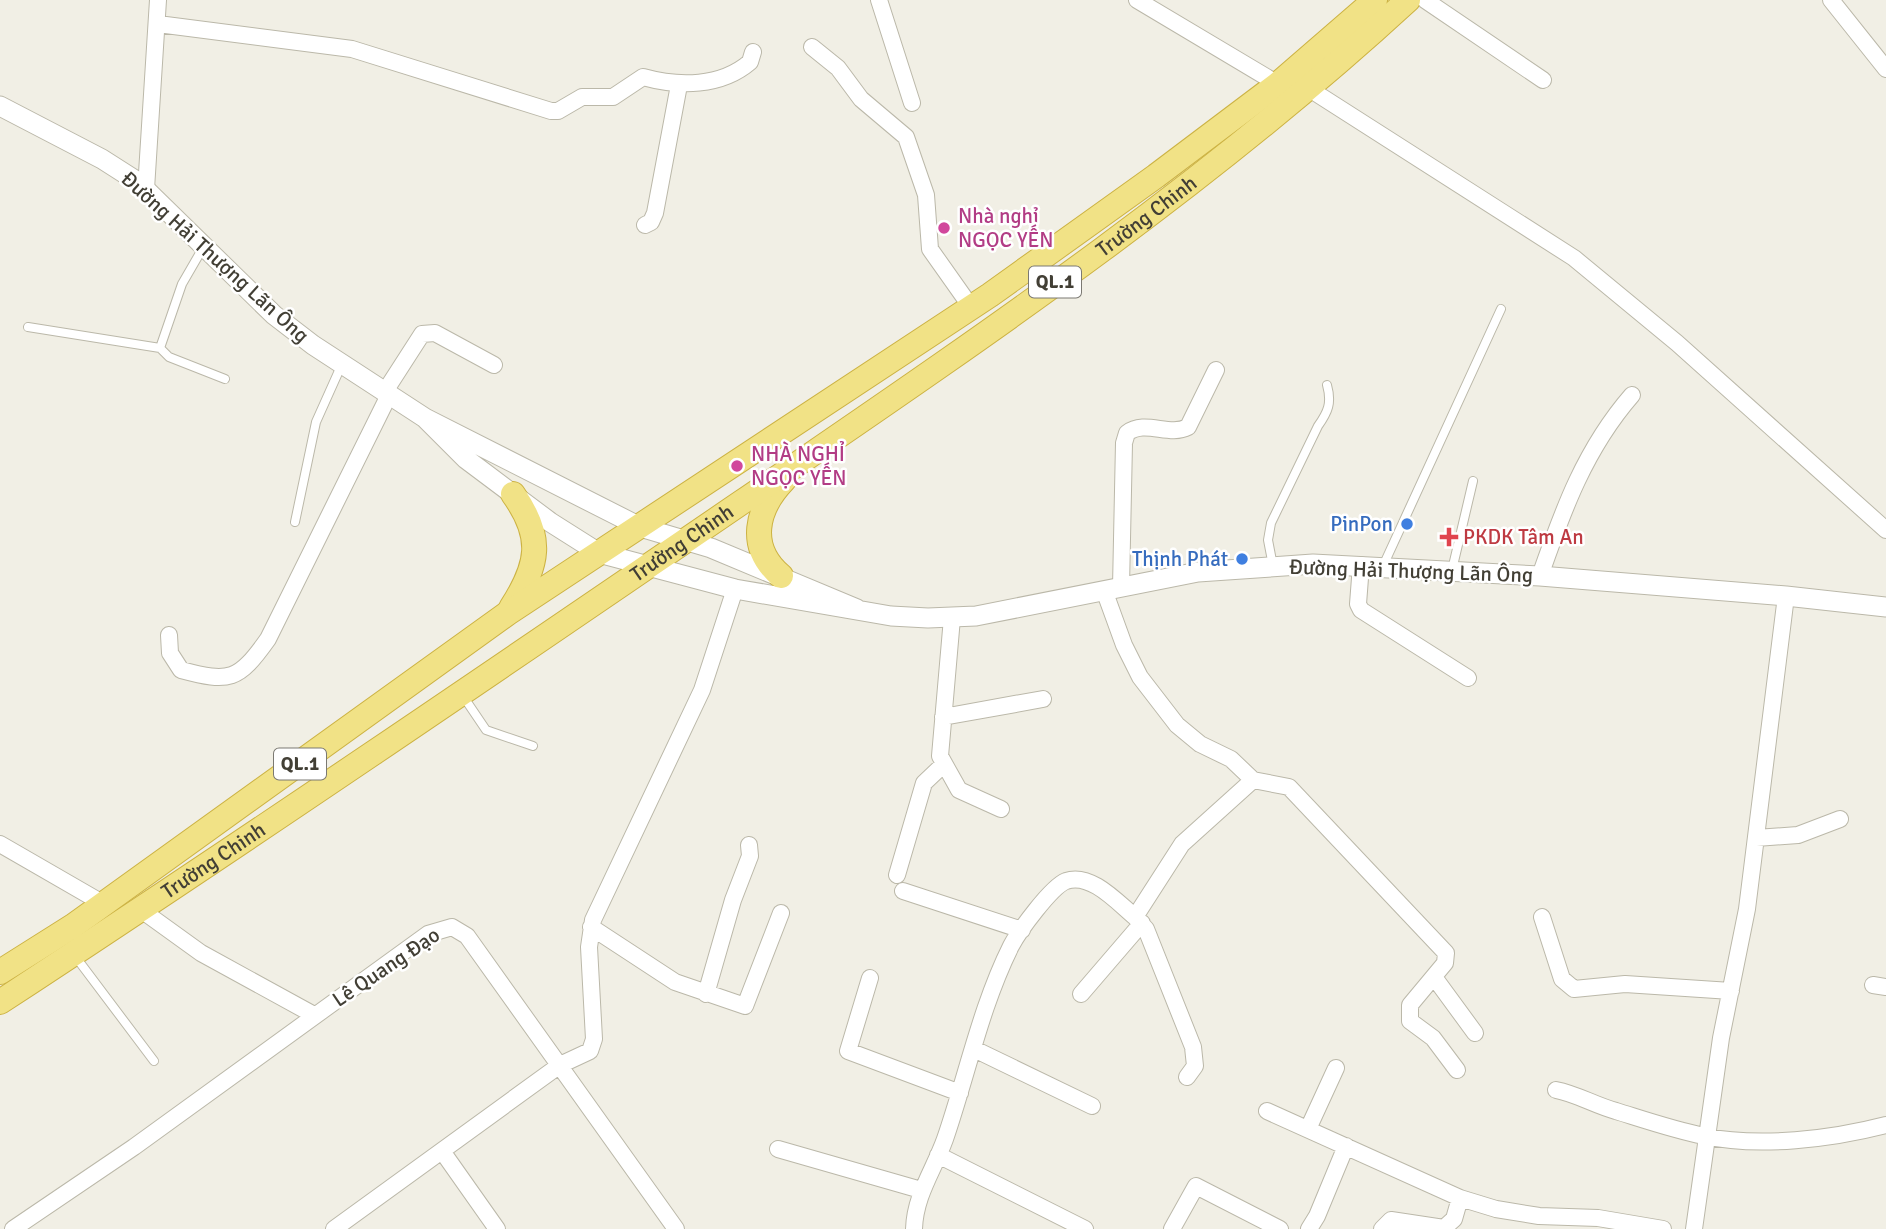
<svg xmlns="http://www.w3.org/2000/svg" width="1886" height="1229" viewBox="0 0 1886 1229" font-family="Signika,sans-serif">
<rect width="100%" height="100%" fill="#f1efe5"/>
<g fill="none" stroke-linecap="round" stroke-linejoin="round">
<defs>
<path id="service" d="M28,327L160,348L182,284L204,246
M160,348L169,357L225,379
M295,522L316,422L342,364
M1273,566L1268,540L1271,523L1318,426C1328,412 1332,403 1327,385
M1383,566L1501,309
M1452,570L1473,481
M463,696L486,730L533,746
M75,956L154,1061"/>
<path id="minor" d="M879,0L912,103
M1137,0L1278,84
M1425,0L1543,80
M1831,0L1886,69
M158,24L352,49L551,111H558L582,97H613L643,77C679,87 721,87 750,62L753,52
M812,47L838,68L861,99L906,137L926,195L930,249L971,307
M1308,88L1574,258L1677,343L1886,530
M146,189L158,0
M645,225L651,222L655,213L679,85
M384,393L422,334L435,333L494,365
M1361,565L1358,604L1361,610L1468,678
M1540,576C1563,510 1585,449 1632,395
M1121,587L1124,443L1127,433C1145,419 1169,437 1188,427L1216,370
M1104,590L1124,645L1140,677L1177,725L1200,744L1231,759L1253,780L1289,787L1446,953L1445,963L1410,1005V1021L1433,1038L1457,1070
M952,618L940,756L959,790L1001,809
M169,635L170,653L181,670C230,683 238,681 268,639L388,397
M943,717L1043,699
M1756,838L1798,835L1840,819
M0,844L104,904
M897,875L924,783L943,765
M903,891L1022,930
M140,909L201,953L314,1015
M1135,917L1146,929L1193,1047L1195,1066L1187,1077
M1542,917L1562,979L1574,989L1625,984L1731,991
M591,927L675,982L745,1006L781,913
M1434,977L1475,1033
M870,978L848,1051L960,1093
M1873,985L1886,987
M706,994L733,900L750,856L749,845
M1081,994L1142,923
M974,1049L1092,1106
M1556,1090C1577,1094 1594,1105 1616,1111C1645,1120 1674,1130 1704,1136C1759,1148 1832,1139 1886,1125
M1267,1111L1460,1198L1454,1219L1444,1228L1391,1220L1382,1229
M1308,1129L1336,1068
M778,1149L921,1190
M442,1151L497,1229
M938,1155L1085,1229
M1460,1198L1496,1209L1539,1216L1598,1218L1663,1229
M13,1229L134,1147L428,934L452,927L467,936L676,1229
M334,1229L560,1065L590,1051L594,1039L589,947L593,920L702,690L735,589
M914,1229C915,1195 934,1170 945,1139C967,1075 981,1006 1011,946C1019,931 1051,887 1066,881C1091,872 1118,903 1135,917L1182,844L1253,780
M1172,1229L1196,1186L1280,1229
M1309,1229L1317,1216L1346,1146
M1694,1229L1721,1038L1747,909L1786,596"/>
<path id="tertiary" d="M0,106L102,159L138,182L274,315L313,345L425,418
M857,609L711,548L640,527L425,418L466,459L550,522L599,553L735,589L891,616L928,618L976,616L1198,572L1313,564L1540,576L1786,596L1886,607"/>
<g id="trunk">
<path d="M781,576C747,547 756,509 784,480"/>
<path d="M511,608C539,565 544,537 513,494"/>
<path d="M0,972L73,926L508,613L990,295L1156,176L1278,84L1375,0"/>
<path id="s1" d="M0,1002C250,838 496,670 742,502C971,345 1203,189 1408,0"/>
</g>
</defs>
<use href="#service" stroke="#bbb8a9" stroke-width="10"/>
<use href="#minor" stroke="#bbb8a9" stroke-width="18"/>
<use href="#tertiary" stroke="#bbb8a9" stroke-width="21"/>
<use href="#trunk" stroke="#ccb243" stroke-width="26"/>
<use href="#service" stroke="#fff" stroke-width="8"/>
<use href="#minor" stroke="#fff" stroke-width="16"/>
<use href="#tertiary" stroke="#fff" stroke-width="19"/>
<use href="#trunk" stroke="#f1e286" stroke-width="24"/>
</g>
<g fill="#d1479c" stroke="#fff" stroke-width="2.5">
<circle cx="944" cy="228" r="7"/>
<circle cx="737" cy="466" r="7"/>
</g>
<g fill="#3f7fe0" stroke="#fff" stroke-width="2.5">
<circle cx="1407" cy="524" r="7"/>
<circle cx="1242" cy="559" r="7"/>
</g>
<path fill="#e0444e" stroke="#fff" stroke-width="2.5" d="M1445.5 526.5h7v7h7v7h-7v7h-7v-7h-7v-7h7z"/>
<g text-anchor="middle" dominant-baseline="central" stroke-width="5" stroke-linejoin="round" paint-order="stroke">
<g fill="#fff" stroke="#7b7972" stroke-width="2">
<rect x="1029" y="266.5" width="52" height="31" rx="5"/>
<rect x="274" y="748.5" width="52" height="31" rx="5"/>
</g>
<g font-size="19" font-weight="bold" fill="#423f35">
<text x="1055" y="282">QL.1</text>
<text x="300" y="764">QL.1</text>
</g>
<g font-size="21" fill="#423f35" stroke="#fff">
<text stroke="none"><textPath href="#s1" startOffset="1390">Trường Chinh</textPath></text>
<text transform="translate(215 257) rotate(42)">Đường Hải Thượng Lãn Ông</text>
<text stroke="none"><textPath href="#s1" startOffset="822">Trường Chinh</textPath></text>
<text transform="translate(1411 571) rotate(2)">Đường Hải Thượng Lãn Ông</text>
<text stroke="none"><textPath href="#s1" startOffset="256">Trường Chinh</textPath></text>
<text transform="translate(386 967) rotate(-34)">Lê Quang Đạo</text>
</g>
<g font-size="21" fill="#b23c85" stroke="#fff" text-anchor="start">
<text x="958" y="216">Nhà nghỉ<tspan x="958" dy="24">NGỌC YẾN</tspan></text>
<text x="751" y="454">NHÀ NGHỈ<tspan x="751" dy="24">NGỌC YẾN</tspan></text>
</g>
<g font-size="21" fill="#366cbe" stroke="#fff" text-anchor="end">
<text x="1393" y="524">PinPon</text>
<text x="1228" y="559">Thịnh Phát</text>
</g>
<g font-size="21" fill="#be3a42" stroke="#fff" text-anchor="start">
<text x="1463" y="537">PKDK Tâm An</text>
</g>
</g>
</svg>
